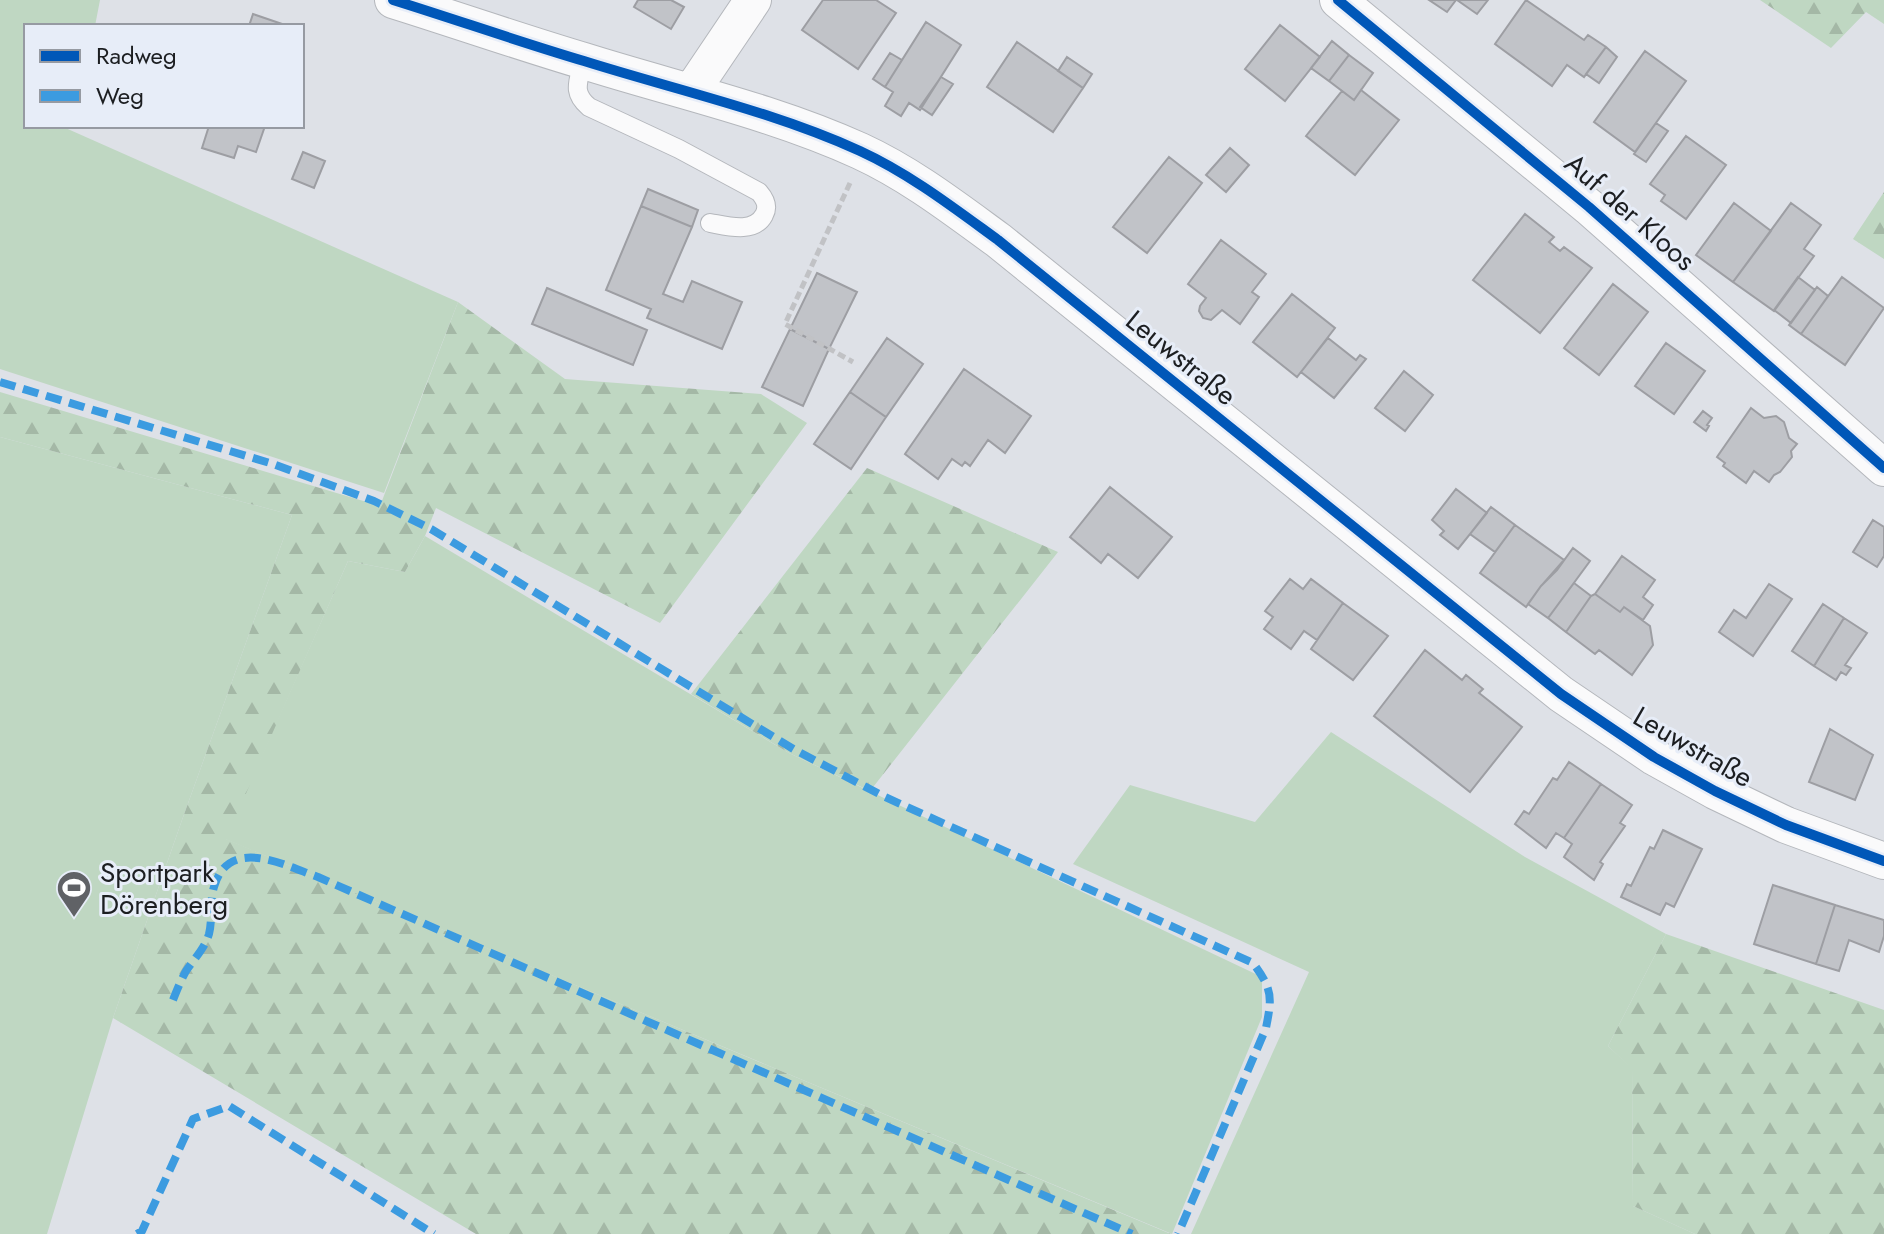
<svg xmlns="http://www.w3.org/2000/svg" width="1884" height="1234" viewBox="0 0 1884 1234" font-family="Jost,sans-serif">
<defs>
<pattern id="forest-firs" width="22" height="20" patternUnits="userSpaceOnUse" patternTransform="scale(2)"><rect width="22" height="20" fill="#bfd7c2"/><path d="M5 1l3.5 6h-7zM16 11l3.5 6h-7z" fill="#a4b8a6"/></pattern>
</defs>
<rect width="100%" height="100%" fill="#dee1e7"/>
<path fill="#bfd7c2" d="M0,0H100L95,26H26V126H61L458,302L384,493L0,369Z
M0,437L292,515L182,820L113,1018L47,1234H0Z
M425,536L789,753L1262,977V1017L1172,1234L225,839L348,561L405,572Z
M1331,732L1525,857L1666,934L1608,1046L1632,1068L1633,1206L1695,1234H1191L1309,972L1073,864L1130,785L1255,822Z"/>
<path fill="url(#forest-firs)" d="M1760,0H1884V24L1866,12L1831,48Z
M1884,192V259L1853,239Z
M458,302L565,379L761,394L807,423L660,623L436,508L425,536L405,572L348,561L226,839L1171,1234H476L113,1018L182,820L292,515L0,437V392L380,506Z
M867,468L1058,552L870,791L789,753L691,694Z
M1666,934L1884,1010V1234H1695L1633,1206L1632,1069L1608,1046Z"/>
<path fill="#c1c3c8" stroke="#9d9ea3" stroke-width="2" d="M638,0H671L684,7L671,29L634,7Z
M823,0H876L896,13L858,69L802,30Z
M1429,0H1456L1447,12Z
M1457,0H1488L1477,14Z
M1526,0L1584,40L1588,35L1606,47L1584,77L1567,65L1552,86L1495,44Z
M253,14L288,26H249Z
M926,22L961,45L920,110L909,103L901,116L885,106L893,92L885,87Z
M1280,25L1320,57L1285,101L1245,69Z
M1332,41L1349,55L1329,81L1311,68Z
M1017,42L1083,88L1053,132L987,87Z
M1606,47L1617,57L1599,83L1586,74Z
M1645,51L1686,81L1635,152L1594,122Z
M890,53L902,60L885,87L873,79Z
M1349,55L1373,73L1354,100L1329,81Z
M1067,57L1092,74L1083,88L1058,71Z
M941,77L953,84L932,115L920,107Z
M1361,90L1399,120L1355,175L1306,136L1342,91L1354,100Z
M1656,123L1668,131L1646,162L1634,154Z
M209,126H265L256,152L238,146L234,158L202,148Z
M1686,136L1726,165L1686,219L1661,201L1665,195L1650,184Z
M1230,148L1249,165L1226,192L1206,175Z
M303,152L325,161L314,188L292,179Z
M1169,157L1202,183L1147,253L1113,227Z
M648,189L698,210L692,227L641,206Z
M1734,203L1771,231L1733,282L1696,255Z
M1791,203L1821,225L1804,249L1814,256L1774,311L1733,282Z
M641,206L692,227L663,294L683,302L692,281L742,302L722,349L647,318L651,309L606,290Z
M1525,214L1554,237L1549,242L1560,251L1564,247L1592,268L1540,333L1473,280Z
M1221,240L1266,274L1252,292L1259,297L1240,324L1222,310L1211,320L1203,318L1199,311L1200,306L1206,298L1188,284Z
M817,273L857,292L829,349L790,329Z
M1798,277L1815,290L1791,323L1774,310Z
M1842,277L1884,308L1845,365L1801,334Z
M1613,284L1648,312L1599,375L1564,348Z
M1817,287L1828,296L1801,334L1789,325Z
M547,288L647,330L633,365L532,324Z
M1292,294L1335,328L1297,377L1253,342Z
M790,329L829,349L803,406L762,387Z
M887,338L923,364L886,417L850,392Z
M1328,338L1356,360L1360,355L1366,359L1334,398L1301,372Z
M1666,343L1705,371L1674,414L1635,386Z
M964,369L1031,416L1005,453L988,440L970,466L965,462L962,466L952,459L938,479L905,454Z
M1404,371L1433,395L1405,431L1375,408Z
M850,392L886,417L851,469L814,444Z
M1751,408L1764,418L1776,416L1784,422L1789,438L1797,444L1791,451L1792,457L1780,472L1774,475L1769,482L1754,471L1746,483L1723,466L1725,463L1717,457Z
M1703,411L1712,418L1707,425L1709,426L1706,431L1694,422Z
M1110,487L1172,537L1138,578L1108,554L1101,563L1070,537Z
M1456,489L1487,513L1458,549L1440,535L1444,531L1432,520Z
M1491,507L1515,525L1495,552L1470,534Z
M1873,520L1884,527V556L1877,567L1853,552Z
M1515,525L1564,560L1541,586L1526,607L1480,573Z
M1573,548L1590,561L1548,618L1528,604L1541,586L1557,570Z
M1622,556L1655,580L1643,597L1653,605L1643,620L1624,607L1620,612L1595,594Z
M1290,579L1303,589L1311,579L1343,603L1317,640L1304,631L1291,649L1264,629L1273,617L1265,611Z
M1574,583L1591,596L1566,632L1548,618Z
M1769,584L1792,599L1753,656L1719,632L1734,610L1746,618Z
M1595,594L1620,612L1624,607L1650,626L1653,645L1632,675L1599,650L1595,654L1566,632L1591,596Z
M1343,603L1388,636L1353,680L1311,649Z
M1823,604L1844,618L1814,666L1792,651Z
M1844,618L1867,633L1845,665L1851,668L1846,675L1841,672L1836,680L1814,666Z
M1425,650L1462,680L1466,675L1483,689L1479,693L1522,727L1470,792L1374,716Z
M1830,729L1873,755L1855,800L1809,782Z
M1569,762L1601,784L1564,838L1556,833L1546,848L1515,824L1524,811L1529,814L1553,778L1557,780Z
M1601,784L1632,805L1620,823L1625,826L1600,862L1603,864L1594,880L1564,857L1572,844L1564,838Z
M1663,830L1702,849L1674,907L1666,903L1660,915L1621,897L1627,884L1631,886L1650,847L1654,849Z
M1773,885L1835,905L1816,964L1754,944Z
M1835,905L1884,920V936L1879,952L1849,940L1839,971L1816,964Z"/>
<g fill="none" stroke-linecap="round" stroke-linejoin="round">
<defs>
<path id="lane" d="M583,61C579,81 571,92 589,107L679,149L759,192C765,199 769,206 764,215C754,234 727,226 710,223"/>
<path id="street" d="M393,0C457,20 520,42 584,61C676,90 772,111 860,151C910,174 954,208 998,240L1561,694L1654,757L1715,791L1786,825L1884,861
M1338,0L1589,207L1884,468
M691,92L753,0"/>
</defs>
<use href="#lane" stroke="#b4b7bc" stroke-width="20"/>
<use href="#street" stroke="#b4b7bc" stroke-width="38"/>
<path stroke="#c1c2c5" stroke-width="5" stroke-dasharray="8 4" stroke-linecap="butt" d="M850,183L785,324L853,362"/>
<use href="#lane" stroke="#fafafb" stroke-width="18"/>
<use href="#street" stroke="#fafafb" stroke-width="36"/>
<path stroke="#3c9be0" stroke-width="8" stroke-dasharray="16 8" stroke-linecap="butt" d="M0,382L270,463L374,501L431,529L795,750L885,797L1253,963C1273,990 1272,997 1266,1028L1178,1234
M173,1000C177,990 181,980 186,971C194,959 205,948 209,934C213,918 209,899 215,884C231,836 286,866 318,877L1132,1234
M137,1234L142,1231L193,1119L229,1106L434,1234"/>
<defs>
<path id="cycleway" d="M393,0C457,20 520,42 584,61C676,90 772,111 860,151C910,174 954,208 998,240L1561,694L1654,757L1715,791L1786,825L1884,861
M1338,0L1589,207L1884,468"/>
</defs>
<use href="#cycleway" stroke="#e7edf8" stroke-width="15"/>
<use href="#cycleway" stroke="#0057b8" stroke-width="10"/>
</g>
<defs>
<symbol id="stadium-pin" viewBox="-11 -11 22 30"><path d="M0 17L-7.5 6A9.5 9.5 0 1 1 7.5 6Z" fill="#606266" stroke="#e7edf8"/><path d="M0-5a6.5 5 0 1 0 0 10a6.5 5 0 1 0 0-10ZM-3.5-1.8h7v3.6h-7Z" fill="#fff"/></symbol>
</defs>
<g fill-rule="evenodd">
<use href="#stadium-pin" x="54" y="868" width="40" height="54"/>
</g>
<g text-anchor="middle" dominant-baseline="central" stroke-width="6" stroke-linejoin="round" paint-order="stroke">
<g font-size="28" fill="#1c1e21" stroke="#e7edf8">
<text transform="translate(1630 212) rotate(41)">Auf der Kloos</text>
<text transform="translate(1181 358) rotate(39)">Leuwstraße</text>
<text transform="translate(1693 747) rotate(30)">Leuwstraße</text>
</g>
<g font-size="28" fill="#1c1e21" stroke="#e7edf8" text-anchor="start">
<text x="100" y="872">Sportpark<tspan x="100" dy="32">Dörenberg</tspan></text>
</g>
</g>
<rect x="24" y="24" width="280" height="104" fill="#e7edf8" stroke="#969aa2" stroke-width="2"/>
<rect x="40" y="50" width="40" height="12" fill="#0057b8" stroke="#969aa2" stroke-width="2"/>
<text x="96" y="64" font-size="24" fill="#1c1e21">Radweg</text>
<rect x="40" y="90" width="40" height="12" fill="#3c9be0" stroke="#969aa2" stroke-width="2"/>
<text x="96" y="104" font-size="24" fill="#1c1e21">Weg</text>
</svg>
